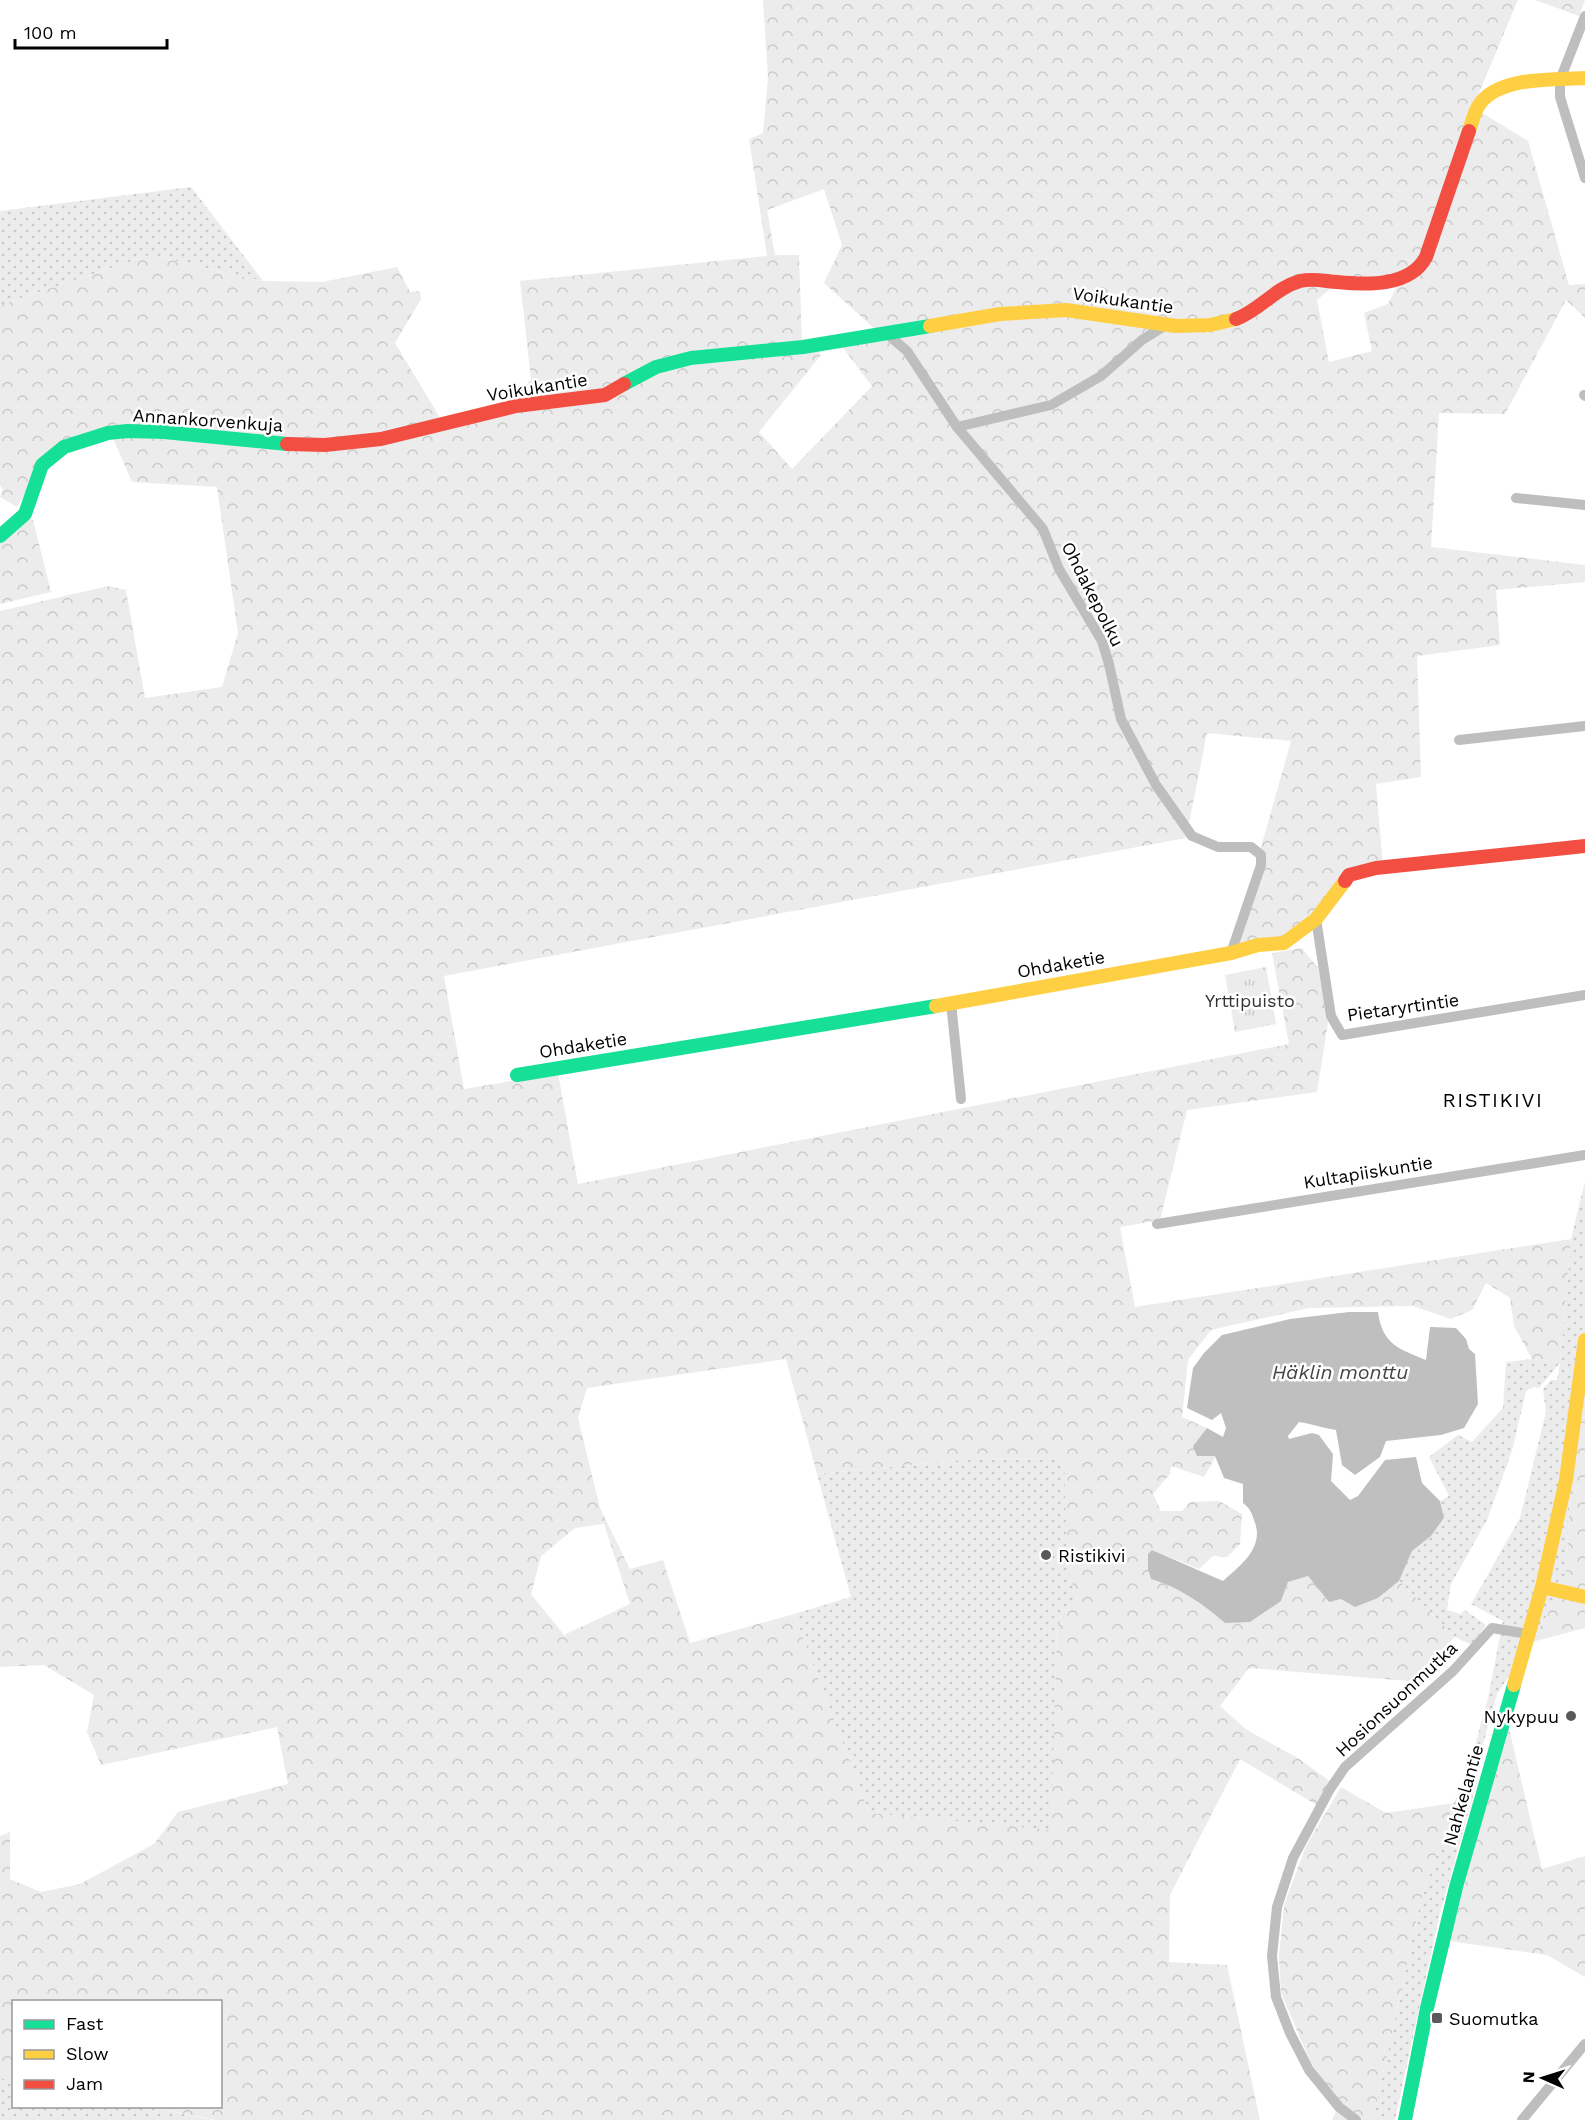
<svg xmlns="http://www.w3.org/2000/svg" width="1585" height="2120" viewBox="0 0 1585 2120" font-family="'Work Sans',sans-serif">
<defs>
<pattern id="grass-dots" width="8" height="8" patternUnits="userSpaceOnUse" patternTransform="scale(1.5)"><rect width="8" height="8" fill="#ececec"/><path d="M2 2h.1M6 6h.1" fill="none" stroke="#c9c9c9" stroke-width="1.8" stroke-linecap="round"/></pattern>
<pattern id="forest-crowns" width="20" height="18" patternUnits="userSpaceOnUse" patternTransform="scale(1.5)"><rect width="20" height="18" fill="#ececec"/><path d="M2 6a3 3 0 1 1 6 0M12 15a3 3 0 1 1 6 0" fill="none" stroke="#c9c9c9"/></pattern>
<pattern id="park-tufts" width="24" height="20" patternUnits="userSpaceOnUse" patternTransform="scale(1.5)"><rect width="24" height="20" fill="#ececec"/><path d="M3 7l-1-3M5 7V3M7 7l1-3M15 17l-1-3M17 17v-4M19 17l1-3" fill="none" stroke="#c9c9c9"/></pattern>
</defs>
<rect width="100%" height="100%" fill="#fff"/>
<path fill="url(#grass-dots)" d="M191,187L263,281L150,255L0,305V211Z
M1585,1181V1386L1571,1463L1566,1581L1532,1642L1497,1694L1479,1759L1477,1782L1439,1917L1395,2120H1373L1421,1899L1454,1803L1469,1768L1488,1698L1503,1621L1471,1604L1520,1518L1546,1412L1543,1389L1551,1380H1557L1560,1363L1539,1388L1534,1387L1526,1391L1512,1451L1487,1520L1451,1584L1447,1610L1460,1614L1465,1610L1486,1625L1472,1645L1455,1637L1399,1581L1412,1551L1431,1536L1444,1518L1440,1501L1449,1496L1429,1457L1458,1435L1472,1442L1503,1408L1506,1362L1532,1359L1560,1362L1571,1239Z
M1065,1459L1067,1560L1077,1600L1057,1627L1052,1831L869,1813L794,1614L851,1597L817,1474L961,1460Z
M0,2079H13L14,2106L150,2107L213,2120H0Z"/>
<path fill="url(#forest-crowns)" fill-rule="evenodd" d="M763,0H1518L1473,107L1416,266L1380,279L1309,276L1234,317L1181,323L1066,306L877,331L824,283L842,245L824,189L767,210L775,255H799L802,344L689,355L605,391L513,403L531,379L520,281L767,256L749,139L763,133L768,78Z
M1535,0H1585L1579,16Z
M1479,111L1528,141L1569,285L1585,284V318L1566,300L1505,414L1439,413L1431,547L1585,565V582L1496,590L1500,645L1417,656L1421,777L1376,784L1383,867L1349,875L1284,943L1231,953L1291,741L1207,733L1186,838L444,976L464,1089L558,1073L578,1184L1289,1044L1272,953L1302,948L1318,968L1328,1023L1317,1092L1187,1110L1160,1220L1120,1227L1135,1307L1571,1239L1560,1362L1532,1359L1514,1326L1510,1298L1486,1283L1472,1310L1451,1319L1413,1306L1309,1308L1211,1330L1188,1360L1182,1417L1207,1428L1193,1446L1216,1456L1204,1477L1171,1466L1170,1474L1153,1494L1161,1511H1182L1190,1502L1219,1501L1242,1514L1240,1544L1227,1557L1213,1556L1199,1569L1152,1550L1151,1579C1179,1587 1203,1604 1225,1623L1281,1601L1288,1582L1308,1576L1329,1602L1341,1599L1378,1598L1399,1581L1455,1637L1409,1681L1249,1668L1220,1706L1247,1730L1298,1758L1331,1782L1318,1806L1240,1759L1170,1895L1169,1962L1227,1965L1260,2120H215L151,2107L220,2106V2002H14L13,2079H0V1836L10,1832V1879L41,1892L80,1884L154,1844L178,1812L288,1784L277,1727L101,1765L87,1732L94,1695L44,1665L0,1667V611L108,586L126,590L145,698L222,687L238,633L217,487L132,482L112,436L324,449L513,409L606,398L658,370L818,348L821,355L759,432L792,469L872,386L840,344L999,318L1066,313L1214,328L1291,286L1335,285L1317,300L1329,362L1372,351L1364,313L1388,304L1399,282L1419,272ZM786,1359L817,1474L961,1460L1064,1459L1067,1560L1076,1600L1057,1627L1051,1830L869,1813L794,1614L690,1643L663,1560L630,1569L600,1508L578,1418L587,1388ZM604,1524L630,1604L564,1635L531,1594L541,1556L575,1528Z
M150,255L263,281L322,282L397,267L410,292L420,291L421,299L395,343L442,421L324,442L163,428L61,444L30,485L17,507L0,497L3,490L0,485V305Z
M25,518L33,520L51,592L0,604V540Z
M1585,1386V1628L1532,1642L1566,1581L1571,1463Z
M1508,1724L1542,1869L1585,1856V1977L1547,1955L1449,1941Z
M1341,1787L1386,1813L1454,1803L1421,1899L1373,2120H1332L1339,2104L1310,2061L1281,1993L1279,1957L1284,1905L1306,1846Z"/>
<path fill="url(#park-tufts)" d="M1266,967L1276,1024L1235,1032L1225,975Z"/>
<path fill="#bfbfbf" d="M1349,1312H1378C1382,1344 1399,1349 1426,1360L1430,1327L1456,1328L1466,1339L1469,1349L1475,1354L1478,1404L1464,1428L1441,1435L1386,1441L1380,1457L1355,1475L1342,1465L1336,1430C1323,1428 1312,1424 1299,1422L1288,1436L1289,1439L1312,1433L1319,1435L1333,1454L1331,1481L1350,1500L1358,1496L1385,1460L1416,1457L1422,1483L1440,1501L1444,1518L1431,1536L1412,1551L1399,1581L1378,1598L1355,1607L1341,1599L1329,1602L1308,1576L1288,1582L1281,1601L1250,1622L1225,1623C1203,1604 1179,1587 1151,1579L1148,1569V1554L1152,1550L1223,1581C1240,1566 1264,1548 1255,1523C1252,1514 1251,1509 1243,1503V1484L1224,1478L1215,1456H1197L1193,1446L1207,1428L1223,1437L1226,1428L1221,1413L1212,1420L1187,1408L1193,1368L1204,1353L1222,1335L1290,1319Z"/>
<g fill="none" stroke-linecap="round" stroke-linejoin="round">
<path stroke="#bebebe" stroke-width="10" d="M1585,16L1560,80V97L1585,178
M886,333L907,351L957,427L1043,529L1059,569L1102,641L1109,664L1121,719L1156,785L1192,836L1218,847H1251L1261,855V865L1231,953
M1584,395L1585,396
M957,427L1051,405L1101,376L1142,340L1166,325
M1516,498L1585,505
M1459,740L1585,726
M1316,919L1331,1016L1342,1035L1585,995
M951,1003L961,1099
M1157,1224L1585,1155
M1356,2120L1339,2107L1309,2070L1290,2033L1276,1997L1272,1956L1277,1907L1293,1858L1330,1789L1345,1767L1453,1671L1492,1628L1528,1634
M1522,2120L1585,2044"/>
<path stroke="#16e098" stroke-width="14" d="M624,384L656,367L691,358L803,347L930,326
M0,536L25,514L42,465L64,447L108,433L127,431L164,432L287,444
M517,1075L936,1006
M1405,2120L1427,2008L1456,1887L1514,1685"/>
<path stroke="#ffcf43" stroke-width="14" d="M1469,131C1472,123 1474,112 1479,105C1498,76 1554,80 1585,78
M930,326L1000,314L1066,310L1176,326L1210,325L1236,319
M936,1006L1231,953L1258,945L1284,943L1316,919L1345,881
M1542,1587L1585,1597
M1514,1685L1542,1587L1566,1480L1585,1340"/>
<path stroke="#f24e42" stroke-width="14" d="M1236,319C1260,310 1275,288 1300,281C1313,278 1324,281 1337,282C1367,285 1410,287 1426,257L1469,131
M287,444L325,445L381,439L516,406L605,395L624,384
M1345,881L1349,875L1376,868L1585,846"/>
</g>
<g fill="#595959" stroke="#fff" stroke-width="2">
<circle cx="1046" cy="1555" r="6"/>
<circle cx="1571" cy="1716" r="6"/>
<rect x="1431" y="2012" width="12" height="12" rx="3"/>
</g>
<g text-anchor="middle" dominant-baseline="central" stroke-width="5" stroke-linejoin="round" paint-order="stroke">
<g font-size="18" fill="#000" stroke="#fff">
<text transform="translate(1123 300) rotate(8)">Voikukantie</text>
<text transform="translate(537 387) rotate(-9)">Voikukantie</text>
<text transform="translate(208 420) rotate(4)">Annankorvenkuja</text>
<text transform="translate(1093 594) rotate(63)">Ohdakepolku</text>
<text transform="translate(1061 964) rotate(-10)">Ohdaketie</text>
<text transform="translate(1403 1007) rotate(-8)">Pietaryrtintie</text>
<text transform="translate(583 1045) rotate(-9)">Ohdaketie</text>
<text transform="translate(1368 1172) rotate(-9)">Kultapiiskuntie</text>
<text transform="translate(1396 1699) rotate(-43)">Hosionsuonmutka</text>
<text transform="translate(1463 1795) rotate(-74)">Nahkelantie</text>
</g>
<g font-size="18" fill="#333" stroke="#fff">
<text x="1250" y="1000">Yrttipuisto</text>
</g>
<g font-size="18" fill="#000" stroke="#fff" text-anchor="start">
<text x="1058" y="1555">Ristikivi</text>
<text x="1559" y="1716" text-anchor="end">Nykypuu</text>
<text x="1449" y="2018">Suomutka</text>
</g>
<g font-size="20" letter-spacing="1.5" fill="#000" stroke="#fff">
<text x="1493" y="1100">RISTIKIVI</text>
</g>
<g font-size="20" font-style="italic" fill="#444" stroke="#fff">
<text x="1340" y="1372">Häklin monttu</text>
</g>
</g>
<rect x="12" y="2000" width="210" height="108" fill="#ffffff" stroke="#999999" stroke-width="1.5"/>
<rect x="24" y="2020" width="30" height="9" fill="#16e098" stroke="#999999" stroke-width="1.5"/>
<text x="66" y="2030" font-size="18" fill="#000000">Fast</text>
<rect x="24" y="2050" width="30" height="9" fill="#ffcf43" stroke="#999999" stroke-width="1.5"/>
<text x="66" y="2060" font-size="18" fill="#000000">Slow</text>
<rect x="24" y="2080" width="30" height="9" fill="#f24e42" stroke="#999999" stroke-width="1.5"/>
<text x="66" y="2090" font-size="18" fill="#000000">Jam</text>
<g transform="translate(1543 2078) rotate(273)" stroke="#ffffff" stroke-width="4.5" paint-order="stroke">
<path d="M0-4.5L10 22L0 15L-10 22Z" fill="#000000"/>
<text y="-9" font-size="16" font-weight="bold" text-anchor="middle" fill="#000000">N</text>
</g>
<path d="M15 39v9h152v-9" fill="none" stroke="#000000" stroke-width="3"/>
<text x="24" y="39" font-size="18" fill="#000000" stroke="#ffffff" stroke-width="4.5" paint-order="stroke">100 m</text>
</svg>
